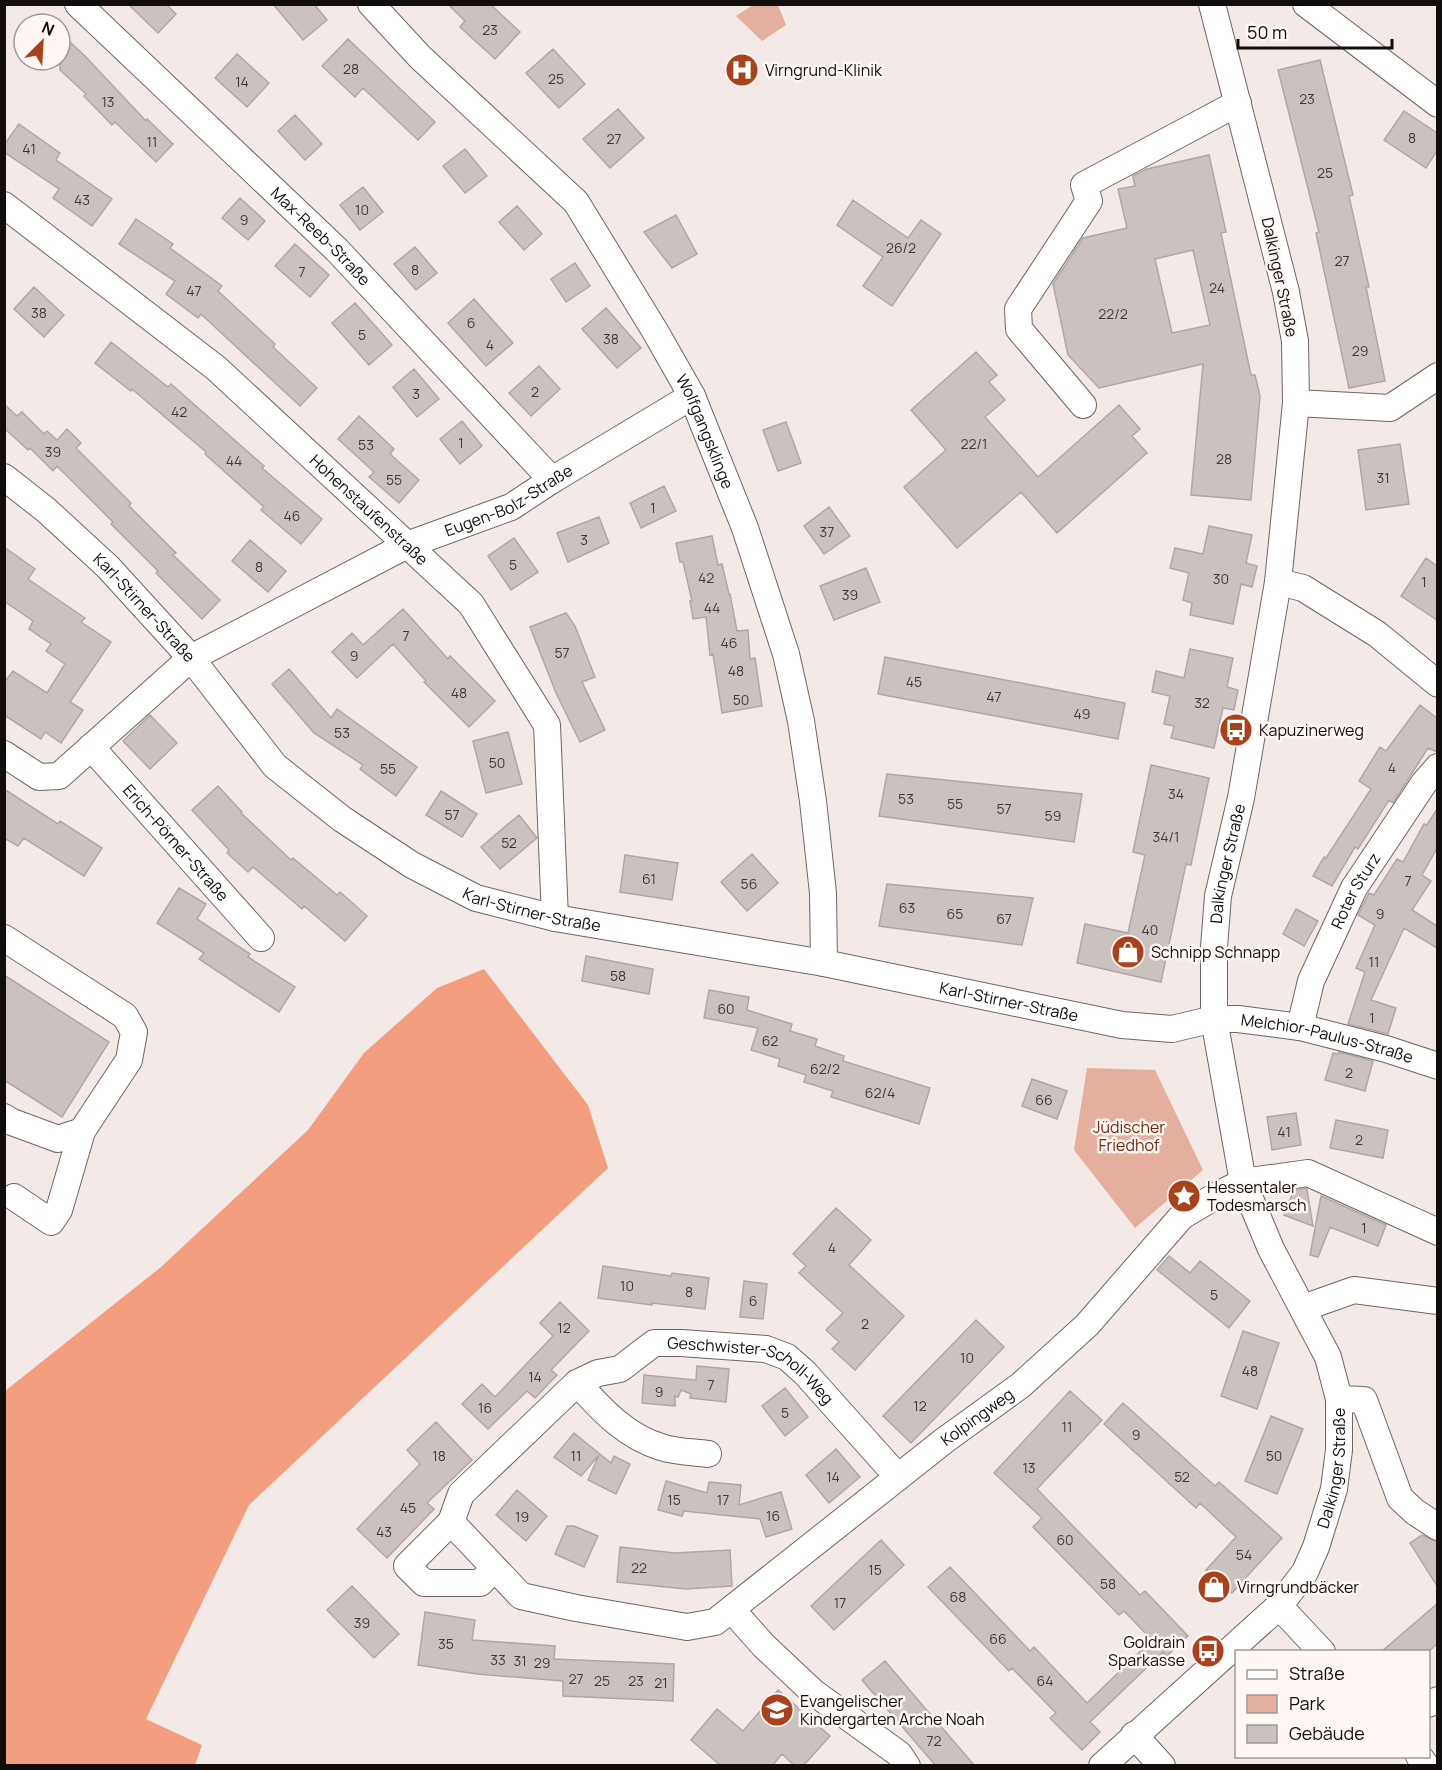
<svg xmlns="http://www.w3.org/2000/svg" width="1442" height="1770" viewBox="0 0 1442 1770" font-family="Manrope,sans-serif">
<rect width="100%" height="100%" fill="#f3e9e6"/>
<path fill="#e4af9c" d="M753,5H778L786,25L762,41L736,16Z
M1087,1068L1155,1070L1203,1170L1135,1228L1074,1150Z"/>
<path fill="#f49e80" d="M484,969L588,1105L608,1168L249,1505L146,1719L202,1745L195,1765H5V1391L161,1267L308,1130L364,1053L437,988Z"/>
<path fill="#cbc2bf" stroke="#b0a7a4" stroke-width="1.5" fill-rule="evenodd" d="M128,4H166L176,14L158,33Z
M273,4H314L327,20L303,40Z
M448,4H490L520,32L495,59L460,27L465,21Z
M60,33L84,55L146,121L147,119L173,144L156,162L115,122L112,125L84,96L86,94L60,70Z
M348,39L435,122L418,140L363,88L355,97L322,66Z
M553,49L585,84L559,108L526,73Z
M237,54L269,83L247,107L215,78Z
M1320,60L1353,195L1349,196L1369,287H1366L1385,381L1349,388L1316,233L1319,232L1278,70Z
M618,109L644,138L610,168L583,139Z
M1404,111L1437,133V151L1426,168L1384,140Z
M295,115L322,144L305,160L278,131Z
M19,124L60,153L56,160L112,199L92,226L53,198L59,189L4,152V145Z
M465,149L487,176L465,193L443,166Z
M1209,155L1226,232L1221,233L1251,375H1255L1260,396L1251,500L1191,495L1203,364L1099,388L1068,355L1053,284L1083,238L1127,228L1118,189L1135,186L1133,176L1147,169ZM1193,250L1210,325L1172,333L1155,259Z
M363,187L383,212L360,230L340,205Z
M240,198L265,221L248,240L222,218Z
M853,200L908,238L921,220L941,234L892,306L863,286L883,257L837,225Z
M517,206L542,234L524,250L499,222Z
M676,215L697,254L672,268L644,232Z
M136,219L173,244L170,248L222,286L218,291L275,344L273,347L317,388L300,406L201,314L198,318L166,294L175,281L119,244Z
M295,244L329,275L310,297L275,266Z
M415,247L437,273L416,290L394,264Z
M575,263L590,286L566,302L551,279Z
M34,287L64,315L44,337L14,309Z
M474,299L513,343L486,366L448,323Z
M355,303L392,345L369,365L332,323Z
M606,308L641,348L617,368L582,329Z
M111,342L168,387L171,384L264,466L262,468L322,519L301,544L261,510L264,507L205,454L206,452L132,389L131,391L95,363Z
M976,352L997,375L989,382L1005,400L985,417L1038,477L1119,405L1140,429L1132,436L1147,453L1057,533L1021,492L957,548L904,487L946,450L911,410Z
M539,366L560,389L531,416L509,393Z
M414,369L439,399L417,417L393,387Z
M4,404L17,416L22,412L44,434L47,431L57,440L67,429L81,443L76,448L131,503L129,506L176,553L173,555L220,600L202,619L156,573L158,571L111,524L113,522L57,466L53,471L30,448L28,450L4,428Z
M359,416L394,449L390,454L419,480L399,503L369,477L374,472L338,439Z
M462,421L482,446L460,464L440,439Z
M786,422L801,463L778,471L763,430Z
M1400,444L1409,504L1366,510L1358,450Z
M664,486L676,511L641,528L630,503Z
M829,507L850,536L824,554L804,526Z
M599,517L609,543L568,562L557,533Z
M1209,526L1252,535L1246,563L1257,566L1252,587L1241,584L1233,624L1190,615L1192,603L1183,600L1189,573L1170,568L1175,548L1203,554Z
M712,536L718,565L722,564L729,594H730L737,631L748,630L750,659L755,658L762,706L722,713L713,654L710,655L706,617L693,619L690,601H692L683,562H680L676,543Z
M514,538L538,572L511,590L488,556Z
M250,540L286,571L268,592L232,561Z
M4,547L35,569L28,579L85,618L81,622L111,642L70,702L83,710L61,743L45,732L41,739L4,715V683L13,671L47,693L65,664L46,651L51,644L29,629L33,621L4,601Z
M1426,558L1437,566V620L1401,596Z
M866,568L880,602L834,620L820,586Z
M403,609L448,659L450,656L495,701L469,727L424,682L426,681L393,644L357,678L332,652L352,633L363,645Z
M566,613L575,626L595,677L582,682L605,730L580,742L556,693L530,627Z
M1190,649L1233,658L1227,687L1238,690L1234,710L1223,708L1214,748L1171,738L1174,726L1164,724L1170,696L1152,692L1156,671L1184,678Z
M885,657L1125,703L1118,739L878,694Z
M289,669L331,718L337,709L417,767L396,796L360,769L363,765L314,733L272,684Z
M1420,705L1437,718V752L1428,748L1393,803L1389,800L1358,849L1355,847L1332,886L1313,876L1324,857L1326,858L1371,789L1359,781L1380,747L1386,751Z
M150,715L177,743L150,769L123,741Z
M508,732L522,784L486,793L473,741Z
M1151,765L1209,778L1191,865L1186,864L1161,982L1077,963L1085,924L1128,933L1145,855L1133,852Z
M887,774L1082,794L1074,842L879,816Z
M218,786L242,812L241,813L291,860L293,858L337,895L340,892L367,916L345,941L304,906L302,909L253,867L248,872L227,853L229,850L192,810Z
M4,789L58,824L60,821L102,848L84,876L24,838L18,846L4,838Z
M441,791L477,814L462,837L426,815Z
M1437,809V848L1422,875L1431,881L1412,910L1437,926V948L1404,928L1371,1000L1396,1008L1388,1034L1348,1024L1365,972L1356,968L1375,925L1358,915L1369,893L1374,895L1397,859L1403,862L1424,824L1427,825Z
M519,815L537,838L500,869L481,847Z
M752,854L778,883L747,911L721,882Z
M625,855L678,863L672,900L620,892Z
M887,884L1033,898L1022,945L879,926Z
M179,888L206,904L197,919L250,954L248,957L295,987L279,1012L199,959L204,953L157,923Z
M1296,909L1318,921L1304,946L1283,934Z
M586,956L653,969L649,994L582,981Z
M4,975L109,1042L62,1117L4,1080Z
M709,990L749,997L747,1010L792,1024L790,1031L817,1039L815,1046L844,1056L843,1061L930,1088L919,1124L831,1097L833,1091L804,1082L806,1075L778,1066L780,1059L751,1050L758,1028L704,1018Z
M1339,1052L1373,1061L1365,1091L1325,1080L1333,1053L1338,1054Z
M1032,1079L1067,1091L1057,1119L1022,1106Z
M1296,1113L1301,1145L1272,1150L1267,1117Z
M1336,1120L1388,1130L1383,1158L1330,1148Z
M1306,1188L1307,1189L1313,1226L1284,1215L1294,1190Z
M1321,1196L1386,1225L1378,1246L1330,1227L1318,1257L1310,1255Z
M836,1208L871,1240L849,1265L904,1316L855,1370L832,1349L839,1342L826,1330L843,1313L799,1273L806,1266L793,1254Z
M1169,1256L1190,1273L1200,1261L1250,1301L1229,1328L1157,1270Z
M603,1266L671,1276L672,1273L709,1278L705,1309L652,1303V1305L598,1298Z
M744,1281L767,1284L763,1319L740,1317Z
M560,1302L589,1331L551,1370L557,1375L535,1398L527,1391L488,1429L462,1404L482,1384L495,1397L553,1336L540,1323Z
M976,1320L1004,1347L911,1443L883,1416Z
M1243,1331L1279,1343L1257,1409L1221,1396Z
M697,1366L729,1369L726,1402L690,1398L691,1394L681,1390L678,1397L675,1396V1406L642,1403L644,1375L696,1380Z
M785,1388L808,1417L785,1436L762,1406Z
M1070,1391L1102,1420L1037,1489L1140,1595L1145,1591L1188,1636L1167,1656L1163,1652L1090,1722L1100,1732L1082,1750L1050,1718L1056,1713L1012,1668L1009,1671L928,1587L950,1567L1030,1651L1034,1647L1087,1703L1152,1640L1124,1611L1119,1615L1033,1527L1042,1518L994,1473Z
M1123,1403L1215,1486L1219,1482L1282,1538L1232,1593L1206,1570L1236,1537L1200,1503L1196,1508L1104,1424Z
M1271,1416L1303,1429L1277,1494L1245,1481Z
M436,1422L472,1460L427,1503L434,1509L387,1558L357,1529L420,1464L407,1450Z
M574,1433L611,1463L614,1456L630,1464L616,1494L588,1480L599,1455L581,1476L554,1457Z
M836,1449L860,1477L829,1503L806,1475Z
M666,1481L707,1493L709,1482L741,1485L739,1505L781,1492L792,1529L766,1537L760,1519L684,1511L682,1516L658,1510Z
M517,1490L547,1516L526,1541L496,1515Z
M567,1526H574L598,1536L584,1567L555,1554Z
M1422,1535L1437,1542V1586L1410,1543Z
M881,1540L904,1565L834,1630L811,1606Z
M620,1547L675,1553L730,1550L732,1586L686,1589L617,1582Z
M352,1586L399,1634L374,1658L327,1610Z
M1437,1604V1644L1428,1652H1381Z
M425,1612L475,1620L472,1640L555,1646L554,1659L674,1664L673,1701L563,1696V1681L477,1674L418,1665Z
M885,1661L924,1707L975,1766H936L862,1680Z
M778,1690L830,1736L803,1766H795L782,1754L772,1766H721L691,1740L717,1709L743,1731Z"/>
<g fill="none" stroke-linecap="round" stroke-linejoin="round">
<defs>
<g id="minor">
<path id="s1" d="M78,4L337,250L552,480"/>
<path id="s2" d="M371,4L420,57L576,202L655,331L692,396L745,528L786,654L801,721L813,801L823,893L824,963"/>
<path d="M1306,4L1438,104"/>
<path id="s3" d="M4,205L216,368L471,604L547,725L555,918"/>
<path d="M1296,403L1390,408L1438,376"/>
<path d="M1083,405L1019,329L1018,309L1089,201L1084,185L1238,103"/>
<path id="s4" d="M4,477L46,510L108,567L191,658L275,766L342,819L412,865L476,898L555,918L824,963L1122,1025L1172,1029L1214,1019H1238L1300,1027L1386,1049L1438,1066"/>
<path d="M1278,582L1303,588L1377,634L1438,684"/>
<path id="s5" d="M91,747L261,938"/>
<path id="s6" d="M4,754L39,777L59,776L191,658L407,545L511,507L552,480L692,396"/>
<path d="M4,938L125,1016L134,1032L129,1060L82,1131L58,1139L12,1122L4,1117"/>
<path id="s7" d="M1300,1027L1311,981L1354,888L1424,783L1438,767"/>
<path d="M14,1197L51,1222L59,1210L82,1131"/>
<path d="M1303,1308L1354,1290L1438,1301"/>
<path d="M577,1383C602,1410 625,1436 661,1447C676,1452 693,1452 708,1454"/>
<path d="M1339,1399L1364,1400L1400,1498L1415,1512L1438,1527"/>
<path id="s8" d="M451,1522L461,1494L577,1383L598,1373L620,1369L654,1343H681L766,1349L787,1357L805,1373L898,1477"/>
<path id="s9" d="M494,1569L480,1583H424L407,1566L451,1522L521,1596L576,1608L687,1627L715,1622L945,1440L1021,1385L1087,1325L1182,1216L1214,1197L1243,1182L1308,1173L1438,1232"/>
<path d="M1279,1606L1322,1652"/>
<path d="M732,1610L764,1646L813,1692L899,1754L907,1766"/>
<path d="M1428,1704L1438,1700"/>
<path d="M1134,1735L1162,1766"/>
<path d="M1419,1756L1426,1766"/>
<path id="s10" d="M1102,1766L1279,1606L1305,1572L1316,1547L1334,1489L1339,1450V1399L1328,1357L1271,1249L1243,1182L1214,1019V947L1218,896L1241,798L1278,582L1296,403L1295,341L1286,292L1212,4"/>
</g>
</defs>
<use href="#minor" stroke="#6e6664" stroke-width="28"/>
<use href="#minor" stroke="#fff" stroke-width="26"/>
</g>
<defs>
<symbol id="hospital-disc" viewBox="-11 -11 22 22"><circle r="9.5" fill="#a9421a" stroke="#fff7f4"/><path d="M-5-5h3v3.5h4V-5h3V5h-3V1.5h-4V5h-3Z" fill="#fff"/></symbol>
<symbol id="bus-disc" viewBox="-11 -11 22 22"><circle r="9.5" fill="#a9421a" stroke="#fff7f4"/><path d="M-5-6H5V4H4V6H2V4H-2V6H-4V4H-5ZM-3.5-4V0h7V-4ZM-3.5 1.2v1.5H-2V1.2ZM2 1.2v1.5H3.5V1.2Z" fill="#fff"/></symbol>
<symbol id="shop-disc" viewBox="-11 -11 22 22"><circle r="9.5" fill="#a9421a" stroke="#fff7f4"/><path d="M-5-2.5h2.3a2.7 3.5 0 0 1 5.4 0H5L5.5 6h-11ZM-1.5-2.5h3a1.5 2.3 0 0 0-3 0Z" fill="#fff"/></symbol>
<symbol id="sight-disc" viewBox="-11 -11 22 22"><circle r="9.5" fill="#a9421a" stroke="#fff7f4"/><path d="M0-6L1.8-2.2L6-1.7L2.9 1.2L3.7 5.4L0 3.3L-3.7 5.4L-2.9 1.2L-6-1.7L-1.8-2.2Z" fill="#fff"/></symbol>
<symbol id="school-disc" viewBox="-11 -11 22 22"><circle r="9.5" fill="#a9421a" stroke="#fff7f4"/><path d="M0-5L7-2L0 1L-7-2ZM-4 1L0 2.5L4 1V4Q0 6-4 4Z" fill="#fff"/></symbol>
</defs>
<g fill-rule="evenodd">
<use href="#hospital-disc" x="723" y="51" width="38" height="38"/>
<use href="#bus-disc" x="1217" y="711" width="38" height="38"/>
<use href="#shop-disc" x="1109" y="933" width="38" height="38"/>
<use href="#sight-disc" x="1165" y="1177" width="38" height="38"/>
<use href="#shop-disc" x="1195" y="1568" width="38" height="38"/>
<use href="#bus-disc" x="1189" y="1632" width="38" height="38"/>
<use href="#school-disc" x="758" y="1691" width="38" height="38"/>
</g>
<g text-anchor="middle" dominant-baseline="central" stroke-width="5" stroke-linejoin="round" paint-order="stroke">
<g font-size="14" fill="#3f3a39">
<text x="490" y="29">23</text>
<text x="351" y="68">28</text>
<text x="556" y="78">25</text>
<text x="242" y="81">14</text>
<text x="1307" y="98">23</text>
<text x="108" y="101">13</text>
<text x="1412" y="137">8</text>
<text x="614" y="138">27</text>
<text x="152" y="141">11</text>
<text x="29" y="148">41</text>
<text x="1325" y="172">25</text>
<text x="82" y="199">43</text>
<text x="362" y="209">10</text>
<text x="244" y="219">9</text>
<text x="901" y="247">26/2</text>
<text x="1342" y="260">27</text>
<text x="415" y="269">8</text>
<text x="302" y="271">7</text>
<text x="1217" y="287">24</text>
<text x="194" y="290">47</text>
<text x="39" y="312">38</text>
<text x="1113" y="313">22/2</text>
<text x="471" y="322">6</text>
<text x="362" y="334">5</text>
<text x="611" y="338">38</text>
<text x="490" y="344">4</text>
<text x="1360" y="350">29</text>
<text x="535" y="391">2</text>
<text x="416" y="393">3</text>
<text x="179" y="411">42</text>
<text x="461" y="442">1</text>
<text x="974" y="443">22/1</text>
<text x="366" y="444">53</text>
<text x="53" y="451">39</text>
<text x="1224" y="458">28</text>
<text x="234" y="460">44</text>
<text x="1383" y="477">31</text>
<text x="394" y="479">55</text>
<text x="653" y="507">1</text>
<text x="292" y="515">46</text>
<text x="827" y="531">37</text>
<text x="584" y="539">3</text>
<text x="513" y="564">5</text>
<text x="259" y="566">8</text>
<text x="706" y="577">42</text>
<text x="1221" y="578">30</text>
<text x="1424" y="581">1</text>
<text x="850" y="594">39</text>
<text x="712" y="607">44</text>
<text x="406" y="635">7</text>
<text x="729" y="642">46</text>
<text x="562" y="652">57</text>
<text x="354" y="655">9</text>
<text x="736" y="670">48</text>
<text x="914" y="681">45</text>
<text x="459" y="692">48</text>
<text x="994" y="696">47</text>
<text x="741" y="699">50</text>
<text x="1202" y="702">32</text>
<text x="1082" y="713">49</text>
<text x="342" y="732">53</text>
<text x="497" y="762">50</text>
<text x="1392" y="767">4</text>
<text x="388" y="768">55</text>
<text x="1176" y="793">34</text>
<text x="906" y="798">53</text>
<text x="955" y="803">55</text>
<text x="1004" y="808">57</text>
<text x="452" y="814">57</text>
<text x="1053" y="815">59</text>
<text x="1166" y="836">34/1</text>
<text x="509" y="842">52</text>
<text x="649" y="878">61</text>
<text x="1408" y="880">7</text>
<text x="749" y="883">56</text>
<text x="907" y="907">63</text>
<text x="955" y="913">65</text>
<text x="1380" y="913">9</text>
<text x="1004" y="918">67</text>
<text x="1150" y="929">40</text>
<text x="1374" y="961">11</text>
<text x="618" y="975">58</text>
<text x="726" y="1008">60</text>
<text x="1372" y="1017">1</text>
<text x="770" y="1040">62</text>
<text x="825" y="1068">62/2</text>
<text x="1349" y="1072">2</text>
<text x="880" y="1092">62/4</text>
<text x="1044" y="1099">66</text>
<text x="1284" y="1131">41</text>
<text x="1359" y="1139">2</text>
<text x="1364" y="1227">1</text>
<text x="832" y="1247">4</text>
<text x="627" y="1285">10</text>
<text x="689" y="1291">8</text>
<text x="1214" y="1294">5</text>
<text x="753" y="1300">6</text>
<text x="865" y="1323">2</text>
<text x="564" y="1327">12</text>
<text x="967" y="1357">10</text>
<text x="1250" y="1370">48</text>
<text x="535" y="1376">14</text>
<text x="711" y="1384">7</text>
<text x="659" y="1391">9</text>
<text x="920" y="1405">12</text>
<text x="485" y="1407">16</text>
<text x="785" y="1412">5</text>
<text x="1067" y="1426">11</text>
<text x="1136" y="1434">9</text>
<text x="439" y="1455">18</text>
<text x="576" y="1455">11</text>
<text x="1274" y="1455">50</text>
<text x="1029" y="1467">13</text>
<text x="833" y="1476">14</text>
<text x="1182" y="1476">52</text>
<text x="674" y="1499">15</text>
<text x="723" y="1499">17</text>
<text x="408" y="1507">45</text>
<text x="773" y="1515">16</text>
<text x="522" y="1516">19</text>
<text x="384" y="1531">43</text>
<text x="1065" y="1539">60</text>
<text x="1244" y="1554">54</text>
<text x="639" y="1567">22</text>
<text x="875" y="1569">15</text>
<text x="1108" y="1583">58</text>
<text x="958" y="1596">68</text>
<text x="840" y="1602">17</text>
<text x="362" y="1622">39</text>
<text x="998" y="1638">66</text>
<text x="446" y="1643">35</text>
<text x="498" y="1659">33</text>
<text x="520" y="1660">31</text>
<text x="542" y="1662">29</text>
<text x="576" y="1678">27</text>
<text x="602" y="1680">25</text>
<text x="636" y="1680">23</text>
<text x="1045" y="1680">64</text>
<text x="661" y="1682">21</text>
<text x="934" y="1740">72</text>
</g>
<g font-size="16" fill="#100d0c" stroke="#fff7f4" text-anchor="start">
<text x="765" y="70">Virngrund-Klinik</text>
<text x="1259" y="730">Kapuzinerweg</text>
<text x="1151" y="952">Schnipp Schnapp</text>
<text x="1207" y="1187">Hessentaler<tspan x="1207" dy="18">Todesmarsch</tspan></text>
<text x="1237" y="1587">Virngrundbäcker</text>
<text x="1185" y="1642" text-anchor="end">Goldrain<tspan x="1185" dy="18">Sparkasse</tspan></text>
<text x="800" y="1701">Evangelischer<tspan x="800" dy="18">Kindergarten Arche Noah</tspan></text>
</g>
<g font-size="16" fill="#100d0c" stroke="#fff7f4">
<text stroke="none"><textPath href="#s1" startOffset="336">Max-Reeb-Straße</textPath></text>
<text transform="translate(1280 277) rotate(78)">Dalkinger Straße</text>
<text stroke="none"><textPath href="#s2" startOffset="549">Wolfgangsklinge</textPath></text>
<text stroke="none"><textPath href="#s6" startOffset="594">Eugen-Bolz-Straße</textPath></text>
<text stroke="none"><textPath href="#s3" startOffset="476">Hohenstaufenstraße</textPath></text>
<text stroke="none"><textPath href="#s4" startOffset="192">Karl-Stirner-Straße</textPath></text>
<text stroke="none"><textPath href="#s5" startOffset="128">Erich-Pörner-Straße</textPath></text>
<text stroke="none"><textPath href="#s10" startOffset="1020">Dalkinger Straße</textPath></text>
<text stroke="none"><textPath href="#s7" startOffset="148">Roter Sturz</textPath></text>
<text stroke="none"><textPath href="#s4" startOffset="696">Karl-Stirner-Straße</textPath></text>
<text stroke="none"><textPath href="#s4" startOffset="1182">Karl-Stirner-Straße</textPath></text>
<text stroke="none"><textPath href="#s4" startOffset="1506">Melchior-Paulus-Straße</textPath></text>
<text stroke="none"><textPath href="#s8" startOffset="384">Geschwister-Scholl-Weg</textPath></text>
<text stroke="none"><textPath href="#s9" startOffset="794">Kolpingweg</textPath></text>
<text stroke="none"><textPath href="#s10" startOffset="390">Dalkinger Straße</textPath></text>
</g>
<g font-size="16" fill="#732808" stroke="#fff7f4">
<text x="1129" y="1127">Jüdischer<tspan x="1129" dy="18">Friedhof</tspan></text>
</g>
</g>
<rect width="1442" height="1770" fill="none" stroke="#100d0c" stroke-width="12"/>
<rect x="1235" y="1650" width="195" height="108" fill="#fff7f4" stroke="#9f9997" stroke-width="1.5"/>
<rect x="1247" y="1670" width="30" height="9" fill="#ffffff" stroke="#9f9997" stroke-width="1.5"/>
<text x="1289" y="1680" font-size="18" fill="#100d0c">Straße</text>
<rect x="1247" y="1695" width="30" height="18" fill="#e4af9c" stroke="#9f9997" stroke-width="1.5"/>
<text x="1289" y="1710" font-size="18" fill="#100d0c">Park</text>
<rect x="1247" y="1725" width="30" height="18" fill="#cbc2bf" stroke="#9f9997" stroke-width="1.5"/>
<text x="1289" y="1740" font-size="18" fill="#100d0c">Gebäude</text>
<g transform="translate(42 42) rotate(24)"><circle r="28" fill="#fff7f4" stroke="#9f9997" stroke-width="1.5"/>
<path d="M0-4.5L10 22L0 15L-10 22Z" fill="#a9421a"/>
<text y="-9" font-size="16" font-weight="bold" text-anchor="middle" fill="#100d0c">N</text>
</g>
<path d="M1238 39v9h154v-9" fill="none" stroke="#100d0c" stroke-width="3"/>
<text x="1247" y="39" font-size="18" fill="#100d0c" stroke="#fff7f4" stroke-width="4.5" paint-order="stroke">50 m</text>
</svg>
